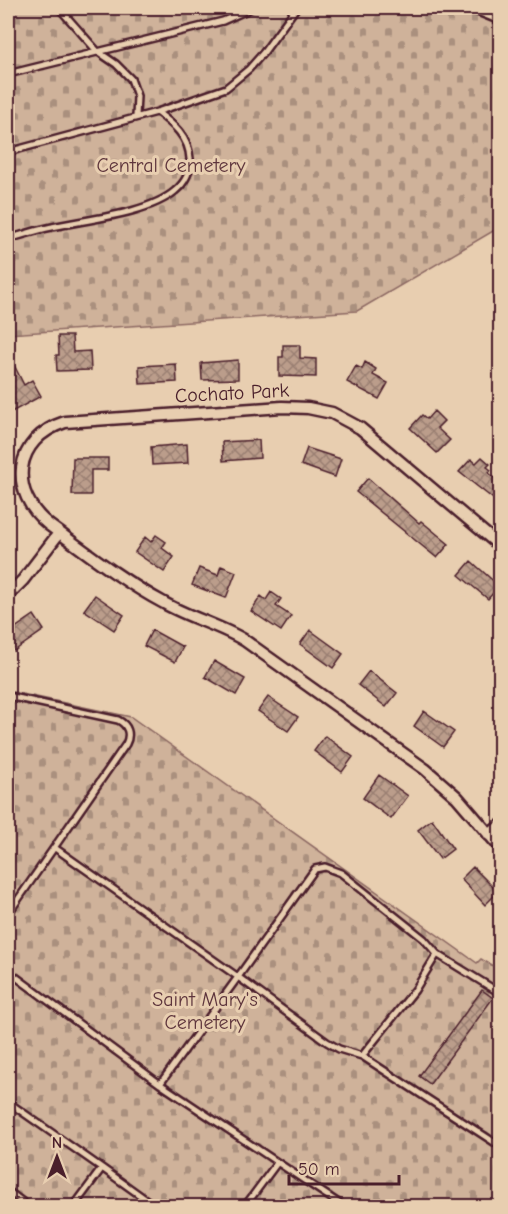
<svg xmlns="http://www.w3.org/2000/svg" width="508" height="1214" viewBox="0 0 508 1214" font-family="'Comic Neue',sans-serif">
<defs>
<pattern id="cemetery-stones" width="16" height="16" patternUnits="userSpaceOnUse" patternTransform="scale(1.5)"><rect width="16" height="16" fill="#cfb29a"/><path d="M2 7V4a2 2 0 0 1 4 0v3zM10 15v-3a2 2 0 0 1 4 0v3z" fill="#aa907e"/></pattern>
<pattern id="building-cross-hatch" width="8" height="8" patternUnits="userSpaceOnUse" patternTransform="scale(1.5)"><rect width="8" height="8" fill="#bb9d8b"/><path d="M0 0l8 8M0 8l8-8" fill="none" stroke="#9a7f72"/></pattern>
</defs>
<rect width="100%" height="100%" fill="#e8ceb0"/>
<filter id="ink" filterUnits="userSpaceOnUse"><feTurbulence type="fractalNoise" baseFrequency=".0167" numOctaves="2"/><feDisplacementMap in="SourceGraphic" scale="12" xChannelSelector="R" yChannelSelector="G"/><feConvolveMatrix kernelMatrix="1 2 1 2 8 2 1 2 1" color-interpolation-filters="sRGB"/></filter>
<g filter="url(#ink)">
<path fill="url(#cemetery-stones)" stroke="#8c6862" stroke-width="1.5" d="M8,8H500V227L357,311L8,334Z
M8,691L131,717L477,963L481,959L500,970V1206H8Z"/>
<path fill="url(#building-cross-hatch)" stroke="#4a1f2b" stroke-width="1.5" d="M58,336H72L73,352L90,351L91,370L57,371L56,355H59Z
M283,345H300V358L316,359V377L279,376V357H283Z
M8,353L24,385L32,380L41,396L8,414Z
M238,360V379L202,380L201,363Z
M365,362L376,369L373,375L388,383L379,399L347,382L356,366L362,369Z
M176,364L177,382L140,384L139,366Z
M434,411L444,421L437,428L450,440L437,453L410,428L422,415L427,419Z
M259,440L260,458L223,461L222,442Z
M187,444L188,463L152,465L151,447Z
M307,448L341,459L335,477L301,465Z
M482,457L490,464L487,467L491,470L489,473L501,483V505L459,472L471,459L476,463Z
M73,458H108V470H91V495H72Z
M368,478L419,523L421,521L449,544L437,558L356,492Z
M156,535L166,542L162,548L174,557L164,572L135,552L145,537L151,542Z
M471,561L499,586L488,599L459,575Z
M221,566L236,572L226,598L192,585L199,568L218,575Z
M271,592L281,599L276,606L291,616L281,631L251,611L261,596L266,600Z
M95,595L124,615L114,630L84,610Z
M34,615L44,630L14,651L8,641V633Z
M152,630L183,647L175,662L144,646Z
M310,630L343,654L333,668L300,644Z
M214,661L245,679L236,695L205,677Z
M369,671L397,693L386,707L358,685Z
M268,697L298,717L288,731L258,711Z
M424,711L454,732L443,747L414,726Z
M325,736L353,757L342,772L314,751Z
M379,775L408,796L391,819L363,798Z
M432,819L453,849L440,859L418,830Z
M473,867L498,892L485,905L461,879Z
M482,990L493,998L430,1084L419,1076Z"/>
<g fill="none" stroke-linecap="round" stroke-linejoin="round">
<defs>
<path id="lane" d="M59,8L97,51L116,64L131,79L137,96L136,117
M468,8L500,21
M8,74L223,21L252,8
M8,152L157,112L226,88L249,69L264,52L296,8
M8,239C22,235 37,230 52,227C87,219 148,214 175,191C185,183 191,171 190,159C189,137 173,124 157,112
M8,696L118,720C128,725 131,734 126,744L8,914
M55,848L238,977L160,1084
M437,954L415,990L362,1056L339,1049L327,1042L238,977L315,869L325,867L341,873L424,939L437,954L500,993
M8,971L160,1084L343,1206
M362,1056L500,1146
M8,1102L102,1168L74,1206
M102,1168L155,1206
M8,1191L28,1206
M245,1206L277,1163"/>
<path id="street" d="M500,546L360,428L332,413L308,408L282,407L65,422C13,439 8,492 49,525C86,552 123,581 164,603C190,618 219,625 244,640L425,769L457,797L500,847
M8,595L23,580L59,533
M489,835L500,826"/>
</defs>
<use href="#lane" stroke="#4a1f2b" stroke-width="10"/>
<use href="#street" stroke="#4a1f2b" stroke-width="15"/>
<use href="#lane" stroke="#e8ceb0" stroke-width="5"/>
<use href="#street" stroke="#e8ceb0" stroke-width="10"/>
</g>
</g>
<g text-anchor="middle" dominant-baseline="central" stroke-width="6" stroke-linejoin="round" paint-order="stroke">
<g font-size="20" fill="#5e353c" stroke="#e8ceb0">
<text x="171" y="165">Central Cemetery</text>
<text x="205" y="999">Saint Mary's<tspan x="205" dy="23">Cemetery</tspan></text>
</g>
<g font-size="20" fill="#4a1f2b" stroke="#e8ceb0">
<text transform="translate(232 393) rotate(-3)">Cochato Park</text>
</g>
</g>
<rect width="508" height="1214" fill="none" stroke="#e8ceb0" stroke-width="30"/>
<rect x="15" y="15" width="478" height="1184" fill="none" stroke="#4a1f2b" stroke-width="2" filter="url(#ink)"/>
<g transform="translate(57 1157)" stroke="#e8ceb0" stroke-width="4.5" paint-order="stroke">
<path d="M0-4.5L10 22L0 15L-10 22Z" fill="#4a1f2b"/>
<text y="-9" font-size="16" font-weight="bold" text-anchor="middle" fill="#4a1f2b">N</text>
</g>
<path d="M289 1175v9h110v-9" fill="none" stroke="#4a1f2b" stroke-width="3"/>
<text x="298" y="1175" font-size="18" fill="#4a1f2b" stroke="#e8ceb0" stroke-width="4.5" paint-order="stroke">50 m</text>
</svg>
